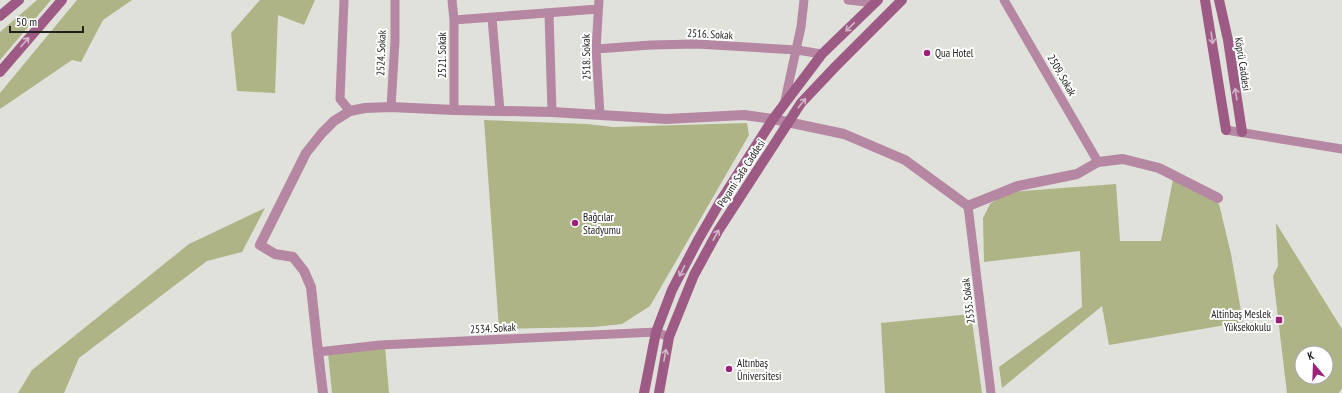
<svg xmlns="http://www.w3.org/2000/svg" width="1342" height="393" viewBox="0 0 1342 393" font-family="'PT Sans Narrow',sans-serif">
<rect width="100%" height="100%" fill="#e0e1db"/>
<path fill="#aeb485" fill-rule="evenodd" d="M37,0H51L0,60V32Z
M77,0H132L103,20L81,62L72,60L0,109V93Z
M260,0H315L304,25L278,15L275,93L237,91L231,33Z
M484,120L587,124L613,127L747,123L749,135L650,306L622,324L594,327L499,329Z
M1174,174L1219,204L1231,254L1243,322L1109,345L1102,306L1002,388L999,367L1082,307L1080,251L984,262L983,218L990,204L1008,192L1116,184L1120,241H1161Z
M265,208L242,252L207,261L79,358L64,393H18L32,370L189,244Z
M1276,223L1342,329V388L1339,393H1287L1273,276L1278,266ZM1302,353H1326V377H1302Z
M971,314L982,393H885L881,323Z
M385,347L389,393H332L328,353Z"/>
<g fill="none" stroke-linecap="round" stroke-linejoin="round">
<path stroke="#b587a2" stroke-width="9" d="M344,0L340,99L350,111
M452,0L454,20V110
M599,0L596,49L600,114
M848,0L875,3
M1004,0L1098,162
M549,14L552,112
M492,18L500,111
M454,20L598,9
M596,49L651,45L697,44L797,50L822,54
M784,105L801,27L804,0
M391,107L395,41V0
M1226,130L1342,149
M968,206L991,393
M318,352L380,345L656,332L669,337"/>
<path stroke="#b587a2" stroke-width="10" d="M323,393L318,352L311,287L304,271L293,257L275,254L260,245L306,153L322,133L334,121L350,111L365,108L391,107L454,110L552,112L666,119L744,115L773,119L844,134L905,160L968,206L1018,186L1077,174L1098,162L1123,159L1159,168L1218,198"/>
<path stroke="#9d5a84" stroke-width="10" d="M1205,0L1226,130
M1219,0L1228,40L1242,132
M0,16L19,0
M0,72L62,0
M644,393L656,332L672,290L698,240L720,202L773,119L822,54L878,0
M659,393L669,337L694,275L718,231L801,103L836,66L902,0"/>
</g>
<defs><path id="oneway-shaft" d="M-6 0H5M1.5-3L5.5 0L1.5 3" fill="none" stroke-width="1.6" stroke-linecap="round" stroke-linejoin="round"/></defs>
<g stroke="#d3b5c8">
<use href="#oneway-shaft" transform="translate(850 27) rotate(136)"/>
<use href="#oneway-shaft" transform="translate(1212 38) rotate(81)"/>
<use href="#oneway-shaft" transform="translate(25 42) rotate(-49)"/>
<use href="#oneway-shaft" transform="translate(1236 94) rotate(-99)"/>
<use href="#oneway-shaft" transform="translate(802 103) rotate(-51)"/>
<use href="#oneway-shaft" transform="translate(716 235) rotate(-61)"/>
<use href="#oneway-shaft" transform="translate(682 271) rotate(117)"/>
<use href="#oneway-shaft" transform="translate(665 355) rotate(-80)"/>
</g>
<g fill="#9c2178" stroke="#fff" stroke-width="1.5">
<circle cx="927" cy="53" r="4"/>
<circle cx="575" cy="223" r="4"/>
<rect x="1275" y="316" width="8" height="8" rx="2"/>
<circle cx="729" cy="369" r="4"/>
</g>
<g text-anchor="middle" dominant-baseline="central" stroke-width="4" stroke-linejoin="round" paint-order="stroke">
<g font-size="11" fill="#20211f" stroke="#fff">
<text transform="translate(710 34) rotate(3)">2516. Sokak</text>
<text transform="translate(381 53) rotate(-88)">2524. Sokak</text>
<text transform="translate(442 55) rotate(-90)">2521. Sokak</text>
<text transform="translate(586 57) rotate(-91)">2518. Sokak</text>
<text transform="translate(1243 64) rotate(81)">Köprü Caddesi</text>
<text transform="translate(1062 75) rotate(60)">2509. Sokak</text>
<text transform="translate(741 173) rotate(-57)">Peyami Safa Caddesi</text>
<text transform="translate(968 301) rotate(-97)">2535. Sokak</text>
<text transform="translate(493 328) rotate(-3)">2534. Sokak</text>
</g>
<g font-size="11" fill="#20211f" stroke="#fff" text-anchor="start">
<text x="935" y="53">Qua Hotel</text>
<text x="583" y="217">Bağcılar<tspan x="583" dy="13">Stadyumu</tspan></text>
<text x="1271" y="314" text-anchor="end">Altinbaş Meslek<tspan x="1271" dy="13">Yüksekokulu</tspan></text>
<text x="737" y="363">Altınbaş<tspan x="737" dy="13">Üniversitesi</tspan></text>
</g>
</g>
<g transform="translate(1314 365) rotate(341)"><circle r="19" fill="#ffffff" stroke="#a6a6a5"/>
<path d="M0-3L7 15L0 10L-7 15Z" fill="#9c2178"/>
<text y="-6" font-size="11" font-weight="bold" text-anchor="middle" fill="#20211f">K</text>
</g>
<path d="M10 26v6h73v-6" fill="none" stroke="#20211f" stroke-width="2"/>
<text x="16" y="26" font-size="12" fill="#20211f" stroke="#ffffff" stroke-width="3" paint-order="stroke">50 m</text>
</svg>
